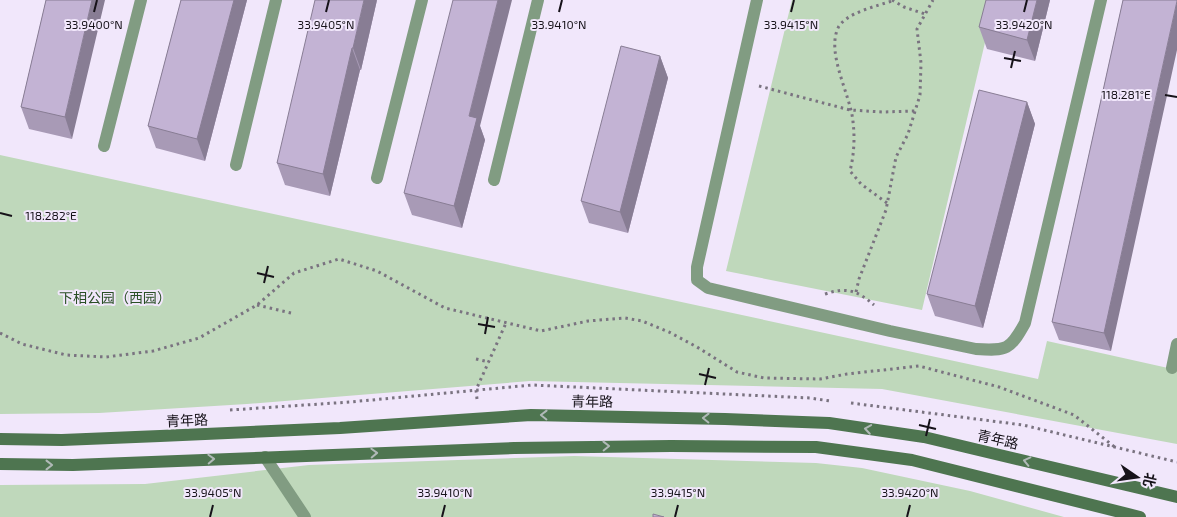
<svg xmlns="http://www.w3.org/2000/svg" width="1177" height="517" viewBox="0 0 1177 517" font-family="'Exo 2','Noto Sans SC',sans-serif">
<rect width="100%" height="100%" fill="#f1e7fb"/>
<path fill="#bfd8bb" d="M792,0H995L922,310L726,271Z
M0,155L1038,379L1047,341L1177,370V444L882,389L530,381L247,404L99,413L0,414Z
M574,456L816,463L862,468L970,491L1064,517H0V485L145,484L309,465Z"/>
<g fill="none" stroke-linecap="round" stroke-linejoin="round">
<path stroke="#7a7380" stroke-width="3" stroke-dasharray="2.5 4" stroke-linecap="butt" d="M892,0L904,7L925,14
M759,86L850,110L882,112L915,111
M887,203L861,184L850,171C854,155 855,138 853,122C851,96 826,54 838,28C845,13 877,6 892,1
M856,292L859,279L886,210L896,157L908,134L920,95L921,63L917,29L933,0
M825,294C846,287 857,290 874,305
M257,305L291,313
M0,333L22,344L66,355L106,357L153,351L199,338L257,305L294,273L339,259L377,271L445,308L541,331L588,321L625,318L642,321L669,332L697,347L737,372L764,378L820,379L847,374L919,366L999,387L1074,415L1116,448
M476,359L489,362
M477,399L476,390L506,323
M851,403L1023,425L1177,462
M230,410L350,402L532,385L810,398L830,401"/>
<path stroke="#819c82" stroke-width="12" d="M757,0L697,267V280L708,288L890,331L976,349C1007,351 1010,350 1025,323L1101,0
M104,146L141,0
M236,165L276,0
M377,178L422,0
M494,180L538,0
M1172,368L1177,344
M265,457L305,517"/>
<path stroke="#4e7550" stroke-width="12" d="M0,439L62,440L160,436L340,428L531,415L725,419L829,423L924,437L1177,497
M0,464L73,465L514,448L671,446L816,447L912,460L1140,517"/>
</g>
<path fill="#a89ab6" d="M46,0L72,139L29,129L21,107Z
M181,0H247L205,161L156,148L148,126Z
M377,0L361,70H360L330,196L285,185L277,163Z
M1050,0L1035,61L987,49L979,27Z
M1123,0L1111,351L1059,340L1052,322Z
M660,56L668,78L628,233L589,223L581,201Z
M1027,102L1035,124L983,328L935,316L927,294Z
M480,126L485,140L462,228L412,215L404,193Z"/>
<path fill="#887d94" d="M92,0H105L72,139L65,117Z
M234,0H247L205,161L197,139Z
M364,0H377L361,70L353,48Z
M498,0H512L480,126L485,140L462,228L454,206L469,116Z
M1037,0H1050L1035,61L1027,40Z
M1177,1V50L1111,351L1104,333Z
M352,48L360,70L330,196L323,174Z
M660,56L668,78L628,233L620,212Z
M1027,102L1035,124L983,328L975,306Z"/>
<path fill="#c3b3d4" stroke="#887d94" d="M46,0H92L65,117L21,107Z
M181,0H234L197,139L148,126Z
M315,0H364L353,48H352L323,174L277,163Z
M453,0H498L469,116L477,118L454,206L404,193Z
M986,0H1037L1027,40L979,27Z
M1123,0H1177V1L1104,333L1052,322Z
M621,46L660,56L620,212L581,201Z
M979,90L1027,102L975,306L927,294Z
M653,514L664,517H653Z"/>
<defs><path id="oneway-chevron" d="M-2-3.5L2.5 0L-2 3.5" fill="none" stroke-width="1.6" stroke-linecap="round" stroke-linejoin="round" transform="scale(1.25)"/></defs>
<g stroke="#b0b9b7">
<use href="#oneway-chevron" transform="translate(544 415) rotate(-179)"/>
<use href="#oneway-chevron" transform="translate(706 418) rotate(-179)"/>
<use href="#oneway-chevron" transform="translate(868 429) rotate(-171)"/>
<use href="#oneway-chevron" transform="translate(606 446) rotate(-1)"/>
<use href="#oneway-chevron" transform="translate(374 453) rotate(-2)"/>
<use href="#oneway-chevron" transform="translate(211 459) rotate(-2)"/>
<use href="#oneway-chevron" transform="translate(1027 461) rotate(-167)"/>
<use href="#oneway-chevron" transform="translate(49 465)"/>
</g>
<path fill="none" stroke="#161219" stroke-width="2" d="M94,12L97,0M326,12L329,0M559,12L562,0M791,12L794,0M1024,12L1027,0M1004,58L1021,61M1011,68L1015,51M1165,95L1177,97M0,213L12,216M257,273L274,277M264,283L268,266M478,324L495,327M485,334L488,317M699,374L716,378M705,385L709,368M919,425L936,429M926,436L930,419M210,517L213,505M442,517L445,505M675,517L678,505M907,517L910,505"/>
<g text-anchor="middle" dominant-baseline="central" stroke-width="4" stroke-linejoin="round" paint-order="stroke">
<g font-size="14" fill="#2a4f26" stroke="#f1e7fb">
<text x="115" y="297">下相公园（西园）</text>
</g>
<g font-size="14" fill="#161219" stroke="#f1e7fb">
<text transform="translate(592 401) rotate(1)">青年路</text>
<text transform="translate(187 420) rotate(-3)">青年路</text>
<text transform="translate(998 439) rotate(13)">青年路</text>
</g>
</g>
<g font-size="12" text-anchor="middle" fill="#161219" stroke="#f1e7fb" stroke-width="4" stroke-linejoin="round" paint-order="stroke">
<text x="94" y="29">33.9400°N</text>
<text x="326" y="29">33.9405°N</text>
<text x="559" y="29">33.9410°N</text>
<text x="791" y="29">33.9415°N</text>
<text x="1024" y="29">33.9420°N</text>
<text x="1126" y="99">118.281°E</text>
<text x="51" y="220">118.282°E</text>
<text x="213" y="497">33.9405°N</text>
<text x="445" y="497">33.9410°N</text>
<text x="678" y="497">33.9415°N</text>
<text x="910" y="497">33.9420°N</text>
</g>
<g transform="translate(1137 477) rotate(103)" stroke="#f1e7fb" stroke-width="4" paint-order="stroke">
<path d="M0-4L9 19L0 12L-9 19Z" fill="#161219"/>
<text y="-8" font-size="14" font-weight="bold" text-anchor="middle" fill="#161219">北</text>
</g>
</svg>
